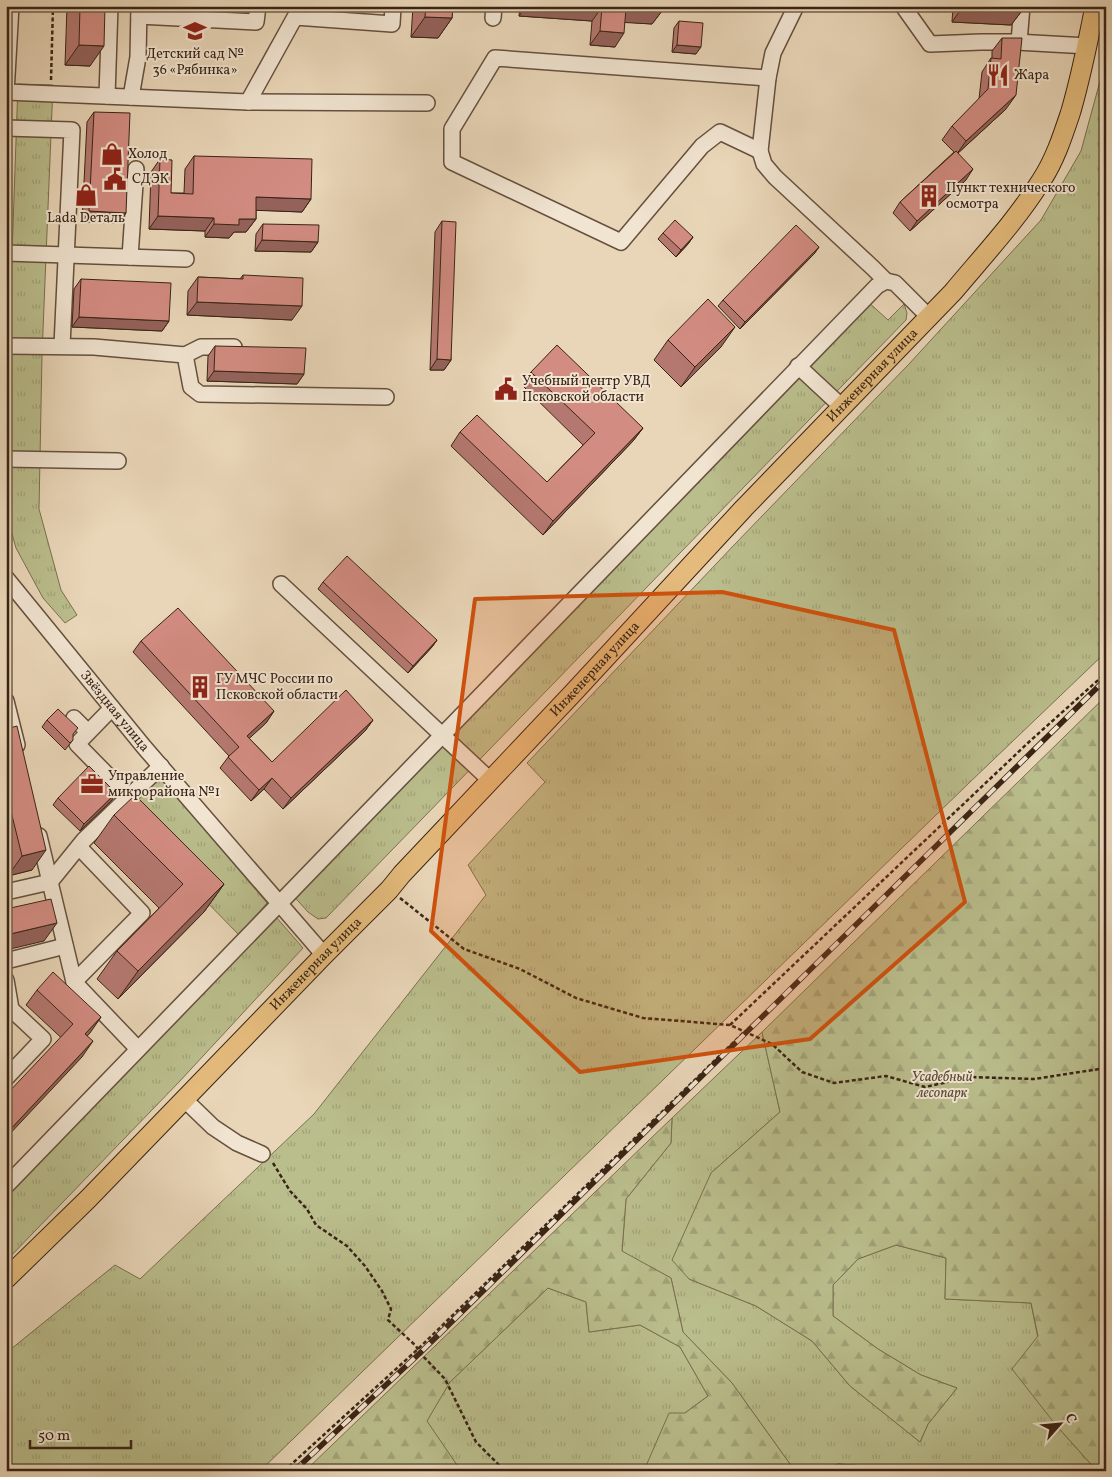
<svg xmlns="http://www.w3.org/2000/svg" width="1112" height="1477" viewBox="0 0 1112 1477" font-family="Vollkorn,serif">
<defs>
<pattern id="grass-tufts" width="24" height="20" patternUnits="userSpaceOnUse" patternTransform="scale(1.25)"><rect width="24" height="20" fill="#babd8c"/><path d="M3 7l-1-3M5 7V3M7 7l1-3M15 17l-1-3M17 17v-4M19 17l1-3" fill="none" stroke="#a1a278"/></pattern>
<pattern id="forest-firs" width="22" height="20" patternUnits="userSpaceOnUse" patternTransform="scale(1.25)"><rect width="22" height="20" fill="#babd8c"/><path d="M5 1l3.5 6h-7zM16 11l3.5 6h-7z" fill="#a1a278"/></pattern>
</defs>
<rect width="100%" height="100%" fill="#e9d6b8"/>
<filter id="stains"><feTurbulence type="fractalNoise" baseFrequency=".004" numOctaves="4"/><feColorMatrix values="0 0 0 0 .2 0 0 0 0 .09 0 0 0 0 .02 0 0 0 .5 -.17"/></filter>
<radialGradient id="worn" r=".72"><stop offset=".6" stop-color="#630" stop-opacity="0"/><stop offset="1" stop-color="#630" stop-opacity=".3"/></radialGradient>
<path fill="url(#grass-tufts)" stroke="#7a7050" d="M1106,59V652L969,783L260,1471H6V1353L115,1265L140,1279L314,1114L486,895L468,865L545,782L527,763L735,544L909,364L1041,220L1081,151Z
M18,84L53,85L42,355L39,509L61,590L77,615L65,623L43,598L16,548L6,513V426Z
M866,300L888,320L904,304L907,313L906,320L326,918L318,919L308,912L290,892Z
M158,775L267,903L239,935L120,813Z
M276,917L303,948L179,1082L6,1261V1195Z
M762,1032L780,1112L711,1173L689,1279L756,1306L812,1341L850,1386L920,1442L928,1424L957,1388L921,1375L878,1349L833,1316V1285L858,1259L896,1245L946,1258L945,1299L1031,1303L1055,1424L1097,1471H883L880,1467L838,1464L819,1471H795L732,1383L683,1332L671,1278L622,1252L626,1199L671,1143L672,1118Z
M548,1288L586,1302L589,1332L640,1325L680,1347L708,1396L685,1413L646,1466L650,1471H461L426,1421L450,1382Z"/>
<path fill="url(#forest-firs)" stroke="#7a7050" d="M1106,696V1471H1097L1055,1424L1012,1369L1038,1336L1031,1303L945,1299L946,1258L896,1245L858,1259L833,1285V1316L878,1349L921,1375L957,1388L928,1424L920,1442L850,1386L812,1341L756,1306L689,1279L672,1260L711,1173L780,1112L762,1032Z
M672,1118L671,1143L626,1199L622,1251L671,1278L683,1332L732,1383L795,1471H650L646,1466L669,1413H685L708,1396L680,1347L640,1325L589,1332L586,1302L548,1288L450,1382L427,1421L461,1471H305Z
M838,1464L880,1467L883,1471H819Z"/>
<g fill="none" stroke-linecap="round" stroke-linejoin="round">
<defs>
<g id="minor">
<path d="M796,6L773,53L768,78L760,151L764,164L775,177L873,268L886,281"/>
<path d="M903,6L930,44L981,42H1014L1088,46"/>
<path d="M139,16L256,22L258,6"/>
<path d="M493,18L494,6"/>
<path d="M1019,42L1022,6"/>
<path d="M6,92L248,102L295,17L392,24L393,6"/>
<path d="M6,93L11,6"/>
<path d="M107,96L110,6"/>
<path d="M131,97L138,57L139,7"/>
<path d="M248,102L427,103"/>
<path d="M6,128L72,130L62,346"/>
<path d="M760,151L720,132L702,146L621,242L452,162V129L495,58L768,78"/>
<path d="M6,253L186,259"/>
<path d="M130,257L136,169"/>
<path d="M6,346L94,347L185,355L191,387L200,394L386,397"/>
<path d="M185,355L201,347H234"/>
<path d="M798,366L841,406"/>
<path d="M6,459L118,461"/>
<path id="s1" d="M6,578L144,747L324,955"/>
<path d="M281,584L490,780"/>
<path d="M6,701L17,745"/>
<path d="M112,708L77,744L129,797"/>
<path d="M74,718L88,732"/>
<path d="M39,836L74,982L138,1049"/>
<path d="M6,892L50,882L84,840L161,766"/>
<path d="M6,961L65,946"/>
<path d="M6,980L11,1009L43,1039L6,1078"/>
<path d="M74,982L142,913L79,847"/>
<path d="M185,1100L213,1127L237,1143L262,1154"/>
<path d="M6,1186L877,286L886,281L895,283L928,316"/>
</g>
<g id="major">
<path id="s2" d="M6,1279L88,1199L324,955L389,890L402,874L573,693L744,508L953,292C983,256 1016,221 1041,181C1055,160 1063,135 1071,111C1081,76 1088,42 1095,6"/>
</g>
</defs>
<use href="#minor" stroke="#65503e" stroke-width="18"/>
<use href="#major" stroke="#392415" stroke-width="21"/>
<path stroke="#392415" stroke-width="2.5" stroke-dasharray="4 2.5" stroke-linecap="butt" d="M51,80L53,6
M400,898L464,949L520,969L576,998L643,1018L730,1025L772,1044L802,1072L834,1083L886,1076L925,1087L970,1077L1034,1079L1106,1068
M730,1025L1030,741L1106,673
M273,1163L290,1191L307,1209L316,1225L347,1246L365,1266L382,1291L391,1309L388,1320L416,1346L420,1353L445,1379L476,1442L505,1471
M284,1471L418,1349L744,1032"/>
<use href="#minor" stroke="#f1e4d1" stroke-width="15"/>
<use href="#major" stroke="#e4bb7c" stroke-width="19"/>
<defs>
<path id="rail" d="M294,1471L420,1353L1106,679"/>
</defs>
<use href="#rail" stroke="#392415" stroke-width="5.5"/>
<use href="#rail" stroke="#f1e4d1" stroke-width="4" stroke-dasharray="11" stroke-linecap="butt"/>
</g>
<path fill="#b57870" stroke="#392415" d="M67,6H105L90,66L65,65Z
M413,6H453L452,18L438,38L411,37Z
M520,6H662V11L652,24L625,22L615,47L590,45L592,21L519,16Z
M953,6H1021V12L1011,25L952,22Z
M679,21L696,54L672,52L674,28Z
M1002,38L1006,109L958,153L966,180L910,231L893,213L900,202L954,152L942,140L952,126L979,99L982,72L991,58H992V51Z
M94,112L126,213L118,223L82,222L87,122Z
M194,156L311,199L302,212L256,210V219L246,232H234L229,238L205,237V231L149,229L151,172L160,159L171,193H184L185,169Z
M442,221L451,360L444,370H430L435,232Z
M263,224L318,242L311,252L255,251L256,234Z
M663,233L693,237L688,244L676,257L658,239Z
M819,247L814,254L740,329L718,306L723,300Z
M243,275L292,320L187,315L188,291L198,277L240,279Z
M81,279L169,321L162,331L72,327L74,289Z
M668,340L721,347L681,387L654,360Z
M215,346L304,374L297,384L207,381L208,356Z
M531,372L643,428L633,441L543,535L451,446L460,432L547,482L583,445L522,385Z
M323,582L437,640L432,647L408,673L318,589Z
M141,641L274,711L266,723L249,738L272,762L373,720L365,731L283,809L264,789L251,801L220,768L229,756L133,652Z
M47,720L73,740L65,750L42,727Z
M6,729L32,870L8,876L6,870Z
M58,798L112,800L80,831L53,805Z
M114,815L224,884L204,912L118,999L97,979L117,951L159,908L94,843Z
M37,990L101,1017L87,1036L82,1057L26,1005Z"/>
<path fill="#94625b" stroke="#392415" d="M163,6H252L248,12Z
M526,6H589L602,7L592,21L519,16Z
M626,8L662,11L652,24L616,22Z
M962,8L1021,12L1011,25L952,22Z
M425,17L452,18L438,38L411,37Z
M600,31L624,33L615,47L590,45Z
M79,45L104,46L90,66L65,65Z
M677,45L701,47L696,54L672,52Z
M1016,95L1006,109L956,155L966,141Z
M973,169L966,180L910,231L917,221Z
M256,197L311,199L302,212L247,210Z
M89,211L126,213L118,223L82,222Z
M158,216L214,218L205,231L149,229Z
M239,219H256L246,232H234L229,238L205,237L214,224Z
M693,237L688,244L676,257L681,250Z
M262,240L318,242L311,252L255,251Z
M819,247L814,254L740,329L745,322Z
M197,302L302,306L292,320L187,315Z
M79,317L169,321L162,331L72,327Z
M735,327L721,347L681,387L695,367Z
M437,359L451,360L444,370H430Z
M214,371L304,374L297,384L207,381Z
M643,428L633,441L543,535L553,521Z
M437,640L432,647L408,673L413,666Z
M274,711L266,723L240,747L247,736Z
M373,720L365,731L283,809L291,798Z
M272,778L264,789L251,801L259,790Z
M116,793L112,800L80,831L84,824Z
M46,850L32,870L8,876L22,856Z
M224,884L204,912L118,999L138,971Z
M57,923L44,941L6,950V935Z
M101,1017L90,1033L74,1050L85,1034Z
M93,1041L82,1057L6,1138V1134Z"/>
<path fill="#d38c82" stroke="#392415" d="M80,6H105L104,46L79,45Z
M426,6H453L452,18L425,17Z
M589,6H662V11L626,8L624,33L600,31L602,7Z
M962,6H1021V12L962,8Z
M679,21L703,23L701,47L677,45Z
M1002,38H1022L1016,95L966,141L952,126L988,89L991,58L1001,59Z
M94,112L130,113L126,213L89,211Z
M956,151L973,169L917,221L900,202Z
M194,156L312,159L311,199L256,197V219H239V225L214,224V218L158,216L160,159L172,160L171,193L193,194Z
M675,220L693,237L681,250L663,233Z
M442,221L456,222L451,360L437,359Z
M263,224L319,225L318,242L262,240Z
M796,225L819,247L745,322L723,300Z
M243,275L303,278L302,306L197,302L198,277L243,279Z
M81,279L171,283L169,321L79,317Z
M708,299L735,327L695,367L668,340Z
M557,345L643,428L553,521L460,432L477,415L547,482L595,433L531,372Z
M215,346L306,348L304,374L214,371Z
M347,556L437,640L413,666L323,582Z
M178,608L274,711L247,736L272,762L346,690L373,720L291,798L272,778L259,790L228,757L239,747L141,641Z
M58,709L78,728L73,734V740L70,743L47,720Z
M17,726L46,850L22,856L6,791V729Z
M89,766L116,793L84,824L58,798Z
M135,795L224,884L138,971L117,951L183,884L114,815Z
M51,899L57,923L6,935V909Z
M53,972L101,1017L85,1034L93,1041L6,1134V1095L73,1024L37,990Z"/>
<path fill="#ce510d" fill-opacity="0.2" stroke="#ce510d" stroke-width="4" stroke-linejoin="round" d="M722,592L894,630L965,902L810,1039L580,1072L431,931L475,599Z"/>
<defs>
<symbol id="school-bare" viewBox="-9 -9 18 18"><path d="M0-5L7-2L0 1L-7-2ZM-4 1L0 2.5L4 1V4Q0 6-4 4Z" fill="#8f2418" stroke="#f1e4d1" stroke-width="2.5" paint-order="stroke"/></symbol>
<symbol id="restaurant-bare" viewBox="-9 -9 18 18"><path d="M-5-6h1v4h1v-4h1v4h1v-4h1v5L-1.5 .5V6h-2V.5L-5-1ZM5-6V6H3V1.5H1.5Q1.5-4 5-6Z" fill="#8f2418" stroke="#f1e4d1" stroke-width="2.5" paint-order="stroke"/></symbol>
<symbol id="shop-bare" viewBox="-9 -9 18 18"><path d="M-5-2.5h2.3a2.7 3.5 0 0 1 5.4 0H5L5.5 6h-11ZM-1.5-2.5h3a1.5 2.3 0 0 0-3 0Z" fill="#8f2418" stroke="#f1e4d1" stroke-width="2.5" paint-order="stroke"/></symbol>
<symbol id="civic-bare" viewBox="-9 -9 18 18"><path d="M-.6-6.5H3V-4.5H.6V-3L4-1V1h2V6H-6V1h2V-1L-.6-3ZM-1.2 2.5V6h2.4V2.5Z" fill="#8f2418" stroke="#f1e4d1" stroke-width="2.5" paint-order="stroke"/></symbol>
<symbol id="building-bare" viewBox="-9 -9 18 18"><path d="M-4-6H4V6H1V3H-1V6H-4ZM-2.5-4.3h1.7v1.8h-1.7ZM.8-4.3h1.7v1.8H.8ZM-2.5-1h1.7V.8h-1.7ZM.8-1h1.7V.8H.8Z" fill="#8f2418" stroke="#f1e4d1" stroke-width="2.5" paint-order="stroke"/></symbol>
<symbol id="office-bare" viewBox="-9 -9 18 18"><path d="M-6-3h4V-5.5h4V-3h4V5H-6ZM-1-4.5V-3h2v-1.5ZM-6 0V1H6V0Z" fill="#8f2418" stroke="#f1e4d1" stroke-width="2.5" paint-order="stroke"/></symbol>
</defs>
<g fill-rule="evenodd">
<use href="#school-bare" x="179" y="15" width="32" height="32"/>
<use href="#restaurant-bare" x="982" y="59" width="32" height="32"/>
<use href="#shop-bare" x="96" y="138" width="32" height="32"/>
<use href="#civic-bare" x="99" y="163" width="32" height="32"/>
<use href="#shop-bare" x="70" y="179" width="32" height="32"/>
<use href="#building-bare" x="913" y="180" width="32" height="32"/>
<use href="#civic-bare" x="490" y="373" width="32" height="32"/>
<use href="#building-bare" x="184" y="671" width="32" height="32"/>
<use href="#office-bare" x="76" y="768" width="32" height="32"/>
</g>
<g text-anchor="middle" dominant-baseline="central" stroke-width="4" stroke-linejoin="round" paint-order="stroke">
<g font-size="14" fill="#392415" stroke="#f1e4d1" text-anchor="start">
<text x="195" y="54" text-anchor="middle">Детский сад №<tspan x="195" dy="16">36 «Рябинка»</tspan></text>
<text x="1014" y="75">Жара</text>
<text x="128" y="154">Холод</text>
<text x="132" y="179">СДЭК</text>
<text x="946" y="188">Пункт технического<tspan x="946" dy="16">осмотра</tspan></text>
<text x="86" y="218" text-anchor="middle">Lada Dеталь</text>
<text x="522" y="381">Учебный центр УВД<tspan x="522" dy="16">Псковской области</tspan></text>
<text x="216" y="679">ГУ МЧС России по<tspan x="216" dy="16">Псковской области</tspan></text>
<text x="108" y="776">Управление<tspan x="108" dy="16">микрорайона №1</tspan></text>
</g>
<g font-size="14" fill="#392415" stroke="#f1e4d1">
<text stroke="none"><textPath href="#s2" startOffset="1252">Инженерная улица</textPath></text>
<text stroke="none"><textPath href="#s2" startOffset="848">Инженерная улица</textPath></text>
<text stroke="none"><textPath href="#s1" startOffset="172">Звёздная улица</textPath></text>
<text stroke="none"><textPath href="#s2" startOffset="442">Инженерная улица</textPath></text>
</g>
<g font-size="14" font-style="italic" fill="#594a33" stroke="#f1e4d1">
<text x="942" y="1077">Усадебный<tspan x="942" dy="16">лесопарк</tspan></text>
</g>
</g>
<rect width="1112" height="1477" fill="none" stroke="#e9d6b8" stroke-width="25"/>
<rect x="8" y="8" width="1097" height="1462" fill="none" stroke="#392415" stroke-width="2.5"/>
<rect x="12" y="12" width="1087" height="1452" fill="none" stroke="#392415"/>
<g transform="translate(1060 1424) rotate(63)" stroke="#f1e4d1" stroke-width="4" paint-order="stroke">
<path d="M0-4L9 19L0 12L-9 19Z" fill="#392415"/>
<text y="-8" font-size="14" font-weight="bold" text-anchor="middle" fill="#392415">С</text>
</g>
<path d="M30 1440v8h101v-8" fill="none" stroke="#392415" stroke-width="2.5"/>
<text x="38" y="1440" font-size="15" fill="#392415" stroke="#f1e4d1" stroke-width="4" paint-order="stroke">50 m</text>
<rect width="100%" height="100%" filter="url(#stains)"/>
<rect width="100%" height="100%" fill="url(#worn)"/>
</svg>
